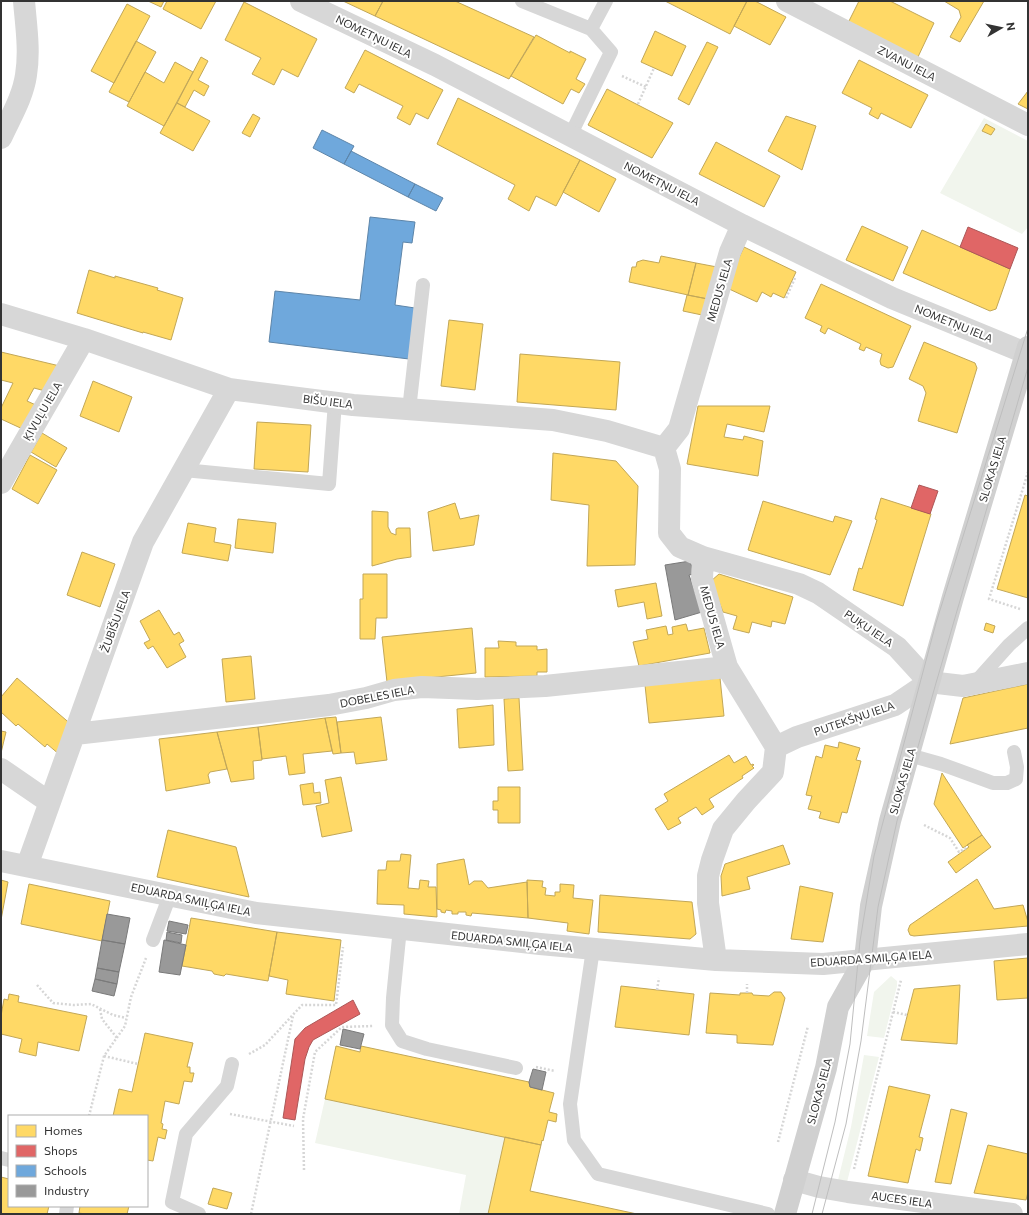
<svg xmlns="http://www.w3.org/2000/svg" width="1029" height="1215" viewBox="0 0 1029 1215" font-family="Commissioner,sans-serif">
<rect width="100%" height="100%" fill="#fff"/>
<path fill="#f1f5ed" d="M984,118L1028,141V227L1022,234L940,193Z
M891,976L897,981V986L884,1038L867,1036L874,992Z
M864,1055L879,1057L847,1182L838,1180L851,1127Z
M325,1099L505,1137L488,1214H459L466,1175L315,1143Z"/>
<path fill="#ffd966" stroke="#c2a757" d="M148,1H164L161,7Z
M167,1H216L201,29L163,9Z
M343,1H383L375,16Z
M383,1H455L534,37L509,79L375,16Z
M665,1H747L730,34Z
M747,1H755L786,17L770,45L734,26Z
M859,1H890L934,23L917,59L847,25Z
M944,1H984L960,42L950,37L961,17L959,10Z
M244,2L317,39L298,77L282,69L274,85L252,74L261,58L225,40Z
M127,4L150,16L114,83L91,71Z
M655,31L686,46L672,76L641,62Z
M536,35L570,53V51L586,59L576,79L585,84L579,93L571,89L563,104L511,76Z
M136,41L156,52L129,102L109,92Z
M707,42L718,47L689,105L678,99Z
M365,50L443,90L428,119L416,113L410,125L397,118L403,106L359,84L354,93L345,88Z
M201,57L208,61L198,80L209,86L204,96L194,90L185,107L177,103Z
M859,60L928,95L911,128L881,113L878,119L869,114L872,108L842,93Z
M175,62L193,72L164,126L127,106L145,72L164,83Z
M607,89L673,123L652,158L588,125Z
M1028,91V109L1018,104Z
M458,98L580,160L556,206L536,196L529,211L508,199L515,185L437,144Z
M177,103L210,121L193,151L160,133Z
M253,114L260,118L250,137L242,133Z
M786,116L816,126L802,170L768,151Z
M986,124L995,129L991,135L982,131Z
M716,142L780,176L764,207L699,174Z
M580,160L616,179L599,212L563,192Z
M862,226L908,247L893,281L846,260Z
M922,230L1010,269L996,309L990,311L903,273Z
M744,247L796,272L784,298L773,293L771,297L762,292L757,302L727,288L731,275Z
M661,256L696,263L688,295L629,282L632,267H636L637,262L643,260L659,263Z
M696,263L717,267L708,299L688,295Z
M89,270L115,278V276L158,288L157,290L183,298L171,340L143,332V333L77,313Z
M821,284L911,326L893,367L888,368L881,365L880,361L882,354L866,347L864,351L859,349L861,344L828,328L825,334L820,331L822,326L805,318Z
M687,295L708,299L702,315L683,311Z
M449,320L483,324L475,390L441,386Z
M924,342L975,363L977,368L957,433L918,421L926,393L923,386L909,379Z
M1,352L64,367L49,392L34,388L27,401L38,406L27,431L1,419V408L13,383L1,380Z
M520,354L620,362L616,410L517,402Z
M93,381L132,397L119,432L80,416Z
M698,406H770L764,432L727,424L724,437L743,440L744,436L763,441L758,476L687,464Z
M257,422L311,425L308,472L254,469Z
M42,433L67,448L56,467L31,452Z
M553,453L616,461L638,486L635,565L587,566L589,505L551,500Z
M30,455L57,470L38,504L12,489Z
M1025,495L1028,496V598L997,589Z
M881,498L931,514L903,606L853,590L859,568L862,569L877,520L875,519Z
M763,501L833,522L835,516L852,521L830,575L748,550Z
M455,503L460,519L479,515L474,545L433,551L428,512Z
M372,511L388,512V527L391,533L396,535V529L398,528H410L411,557L397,559L372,566Z
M238,519L276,523L273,553L235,548Z
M188,523L216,528L214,542L231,545L228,561L182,553Z
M82,552L115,564L100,607L67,595Z
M363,574H387V618H376L375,639H360V599H363Z
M719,574L793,597L785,624L772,621L771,627L752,622L749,633L733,629L737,616L723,612L711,581Z
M656,583L662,616L647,619L644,602L618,607L615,590Z
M159,610L174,635L179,632L184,641L179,644L186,657L167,668L153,646L148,649L144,643L150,640L140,621Z
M986,623L995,626L993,633L984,630Z
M686,624L688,631L704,628L710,653L639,666L633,642L648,639L646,630L666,626L668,635L673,634L672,627Z
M472,628L476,673L387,682L382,637Z
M498,641L516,642V646H537V650L547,649V672H537V676L485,677V648H499Z
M251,656L255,699L226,702L222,659Z
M17,678L73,726L60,755L47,744L45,747L18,724L16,726L1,712V697Z
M720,678L724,716L649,723L645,685Z
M1028,684V728L950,744L963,698Z
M519,698L523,770L508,771L504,699Z
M493,705L494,745L459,748L457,709Z
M336,717L341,753L333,754L325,718Z
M381,717L387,760L356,764L354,752L341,753L337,722Z
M325,718L332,751L303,754L305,773L289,775L286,756L262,759L258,727Z
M258,727L262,760L253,761L254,779L231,782L217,732Z
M1,731L6,732L1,753Z
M217,732L227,769L210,772L208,775L210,783L166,791L159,739Z
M839,742L860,748L856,760L861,761L847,813L842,812L839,823L819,818L821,812L808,809L812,796L806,795L816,756L822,758L825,745L838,748Z
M729,755L734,763L746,756L751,765L753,764L754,765L752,766L754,768L742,776L743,778L709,799L714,807L702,815L696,807L678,818L681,823L668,830L655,809L668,801L664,794Z
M942,773L982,835L963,848L934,804Z
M341,777L352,831L322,837L316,806L329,803L325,780Z
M313,783L314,793L320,792L321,803L303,805L300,785Z
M498,787H520V823H498V810H493V801H498Z
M168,830L236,847L249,897L157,877Z
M982,835L991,847L956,873L948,862L969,847L967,845Z
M783,845L790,864L747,877L750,889L722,896L721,876L725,864Z
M401,854L411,855L408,888L419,889L420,880L429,881L428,887H436L437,917L404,914V905L377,904L378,870H386L387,861H400Z
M464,859L469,885L474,881H482L488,888L527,882L528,918L472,913L471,916L466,915V912H458V914H452V911L446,910L445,913L441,912V910L437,909V864Z
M977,879L994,909L1023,905L1028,922V926L914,936L910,935L908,930L910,925Z
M1,880L8,882L1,920Z
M527,880L543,881L542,887L546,888L545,895L555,896V892H560V884L574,885L573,898L593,900L589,934L567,931L568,923L528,918Z
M29,884L110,901L102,941L21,924Z
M800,886L833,893L823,942L791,939Z
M600,895L692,902L696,934L690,939L598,932Z
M191,918L277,932L268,981L226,974L224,976L214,974L212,971L182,966Z
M277,932L341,940L334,1001L286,994L288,980L269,976Z
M1028,958V998L997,1000L994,961Z
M960,985L957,1044L901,1040L914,989Z
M621,986L694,994L689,1035L615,1027Z
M774,992H781L785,998L773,1045L737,1043V1035L706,1033L710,993L740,995V993H752L753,995L769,996Z
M9,994L19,996L18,1002L87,1016L79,1051L38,1042L36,1056L19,1052L22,1039L1,1034V1016L4,999L8,1000Z
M145,1033L193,1043L187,1067H190V1073H194L192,1082L184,1081L179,1104L165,1101L161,1123L163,1124L162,1129L167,1130L165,1139L158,1137L153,1161L147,1160V1116H113L119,1089L132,1092Z
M336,1046L360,1052L361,1046L529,1082L530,1087L554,1093L549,1112L557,1114L556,1122L548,1120L543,1141L542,1140L541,1145L325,1099Z
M889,1086L930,1095L919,1137L923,1138L920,1151L916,1149L908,1183L868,1176Z
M951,1109L967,1113L951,1184L935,1182Z
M505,1137L541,1145L530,1191L637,1214H488Z
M988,1145L1028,1154V1192L1026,1200L974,1193Z
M1,1177L9,1179V1206H49L47,1214H1Z
M213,1188L232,1193L227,1209L208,1204Z
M80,1206H129L127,1214H85L79,1213Z"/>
<path fill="#e06666" stroke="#ac5757" d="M968,227L1018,248L1010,269L960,247Z
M919,485L938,491L930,514L911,508Z
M353,1000L360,1014L313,1040L309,1047L305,1059L295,1120L283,1118L295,1039L305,1028Z"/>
<path fill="#6fa8dc" stroke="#5d85a9" d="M322,130L354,146L344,164L313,148Z
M351,151L415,184L408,197L344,164Z
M415,184L443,198L436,211L408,197Z
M370,217L415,222L412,243L403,242L395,305L415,308L409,359L269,342L275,291L360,300Z"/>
<path fill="#999" stroke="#7a7a7a" d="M690,561L694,574L689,575L702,612L675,620L665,565Z
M107,914L130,918L125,944L102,940Z
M169,921L188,925L186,934L167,931Z
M167,932L182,935L181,943L166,940Z
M102,940L125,944L119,972L97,968Z
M164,940L186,945L180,975L159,972Z
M97,968L119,972L117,984L95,979Z
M95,979L117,984L114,996L92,991Z
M343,1029L364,1034L360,1049L340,1045Z
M533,1069L546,1072L542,1090L530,1087L529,1082Z"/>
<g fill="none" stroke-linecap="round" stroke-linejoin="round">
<path stroke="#d6d6d6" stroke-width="2.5" stroke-dasharray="2 2" stroke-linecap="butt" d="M622,76L646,87
M638,104L654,68
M786,298L795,278
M1020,609L989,599L1028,472
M924,825L950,838L959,852L966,848
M37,985L53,1003L74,1005L91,1004L113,1015L126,1018
M657,990L659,978
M747,993V984
M100,1009L102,1019L117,1038
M893,1012L907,1015
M249,1054L265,1045L302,1005H336L343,947
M104,1056L138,1064
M536,1067L555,1071
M230,1114L294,1126
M89,1116L104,1056L125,1026L131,997L146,958
M778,1142L808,1026
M854,1169L901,980
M304,1170L303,1119L315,1052L342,1027L373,1026
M251,1214L293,1016"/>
<path stroke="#d7d7d7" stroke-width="14" d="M522,1L591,29L606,1
M570,136L611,52L591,29
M409,410L423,285
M184,470L329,484L335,402
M974,684L1009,645L1028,628
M909,755L941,764L993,783H1007L1016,779L1017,767L1014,752
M400,928L393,998L392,1025L402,1041L427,1049L516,1068
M153,940L170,895
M593,949L570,1104L574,1140L598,1174L768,1214
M1,1158L9,1160
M66,1214L67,1206
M199,1214L172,1202L186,1134L227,1086L232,1064"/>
<path stroke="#d7d7d7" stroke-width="22" d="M301,1L435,65L742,225L892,298L1028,354
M787,1L1028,125
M1,138C10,118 23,97 26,75C30,51 26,25 24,1
M1,314L84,339L229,389L353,405L553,420L607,431L664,448
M664,448L670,469L669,533L680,547L703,557L799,584L818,593L897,647L929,682L963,686L1028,673
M664,448L679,429L730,252L742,225
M1,483L84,339
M703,557L702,579L727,667L776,747L773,772L746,801L723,829L712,860L708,876V903L716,960
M75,734L329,705L366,698L394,690L422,687L477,689L545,686L727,667
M776,747L797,737L895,705L929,682
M1,769L49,802
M1,861L256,913L540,944L716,960L823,964L1028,944
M27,866L143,542L229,389
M794,1180L819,1187L848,1192L1012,1214"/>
<path stroke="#d0d0d0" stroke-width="22" d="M785,1214L826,1068L838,1007L865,959L871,906L890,821L953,597L1028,347"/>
<path stroke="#bebebe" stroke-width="1" d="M812,1214L835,1122L850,1044L860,941L874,856L936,623L1028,328
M822,1214L846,1124L861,1041L878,907L897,821L936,683L1028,367"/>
</g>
<g text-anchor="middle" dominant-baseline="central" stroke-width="4" stroke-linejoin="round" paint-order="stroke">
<g font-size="11" fill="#333" stroke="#fff">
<text transform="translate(374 36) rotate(26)">NOMETŅU IELA</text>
<text transform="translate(907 63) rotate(27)">ZVANU IELA</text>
<text transform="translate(662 183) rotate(27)">NOMETŅU IELA</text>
<text transform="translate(719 290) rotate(-74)">MEDUS IELA</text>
<text transform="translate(954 323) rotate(22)">NOMETŅU IELA</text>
<text transform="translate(328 401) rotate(7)">BIŠU IELA</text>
<text transform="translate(42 411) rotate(-60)">ĶIVUĻU IELA</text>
<text transform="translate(992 469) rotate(-73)">SLOKAS IELA</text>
<text transform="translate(713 617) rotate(74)">MEDUS IELA</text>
<text transform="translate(115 621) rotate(-70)">ŽUBĪŠU IELA</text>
<text transform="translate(869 628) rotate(34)">PUĶU IELA</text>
<text transform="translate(377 696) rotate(-11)">DOBELES IELA</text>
<text transform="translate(854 718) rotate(-19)">PUTEKŠŅU IELA</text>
<text transform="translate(902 781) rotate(-74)">SLOKAS IELA</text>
<text transform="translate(191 899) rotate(12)">EDUARDA SMIĻĢA IELA</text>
<text transform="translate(512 941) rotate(6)">EDUARDA SMIĻĢA IELA</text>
<text transform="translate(871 958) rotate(-4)">EDUARDA SMIĻĢA IELA</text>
<text transform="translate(819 1091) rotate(-75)">SLOKAS IELA</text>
<text transform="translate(902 1199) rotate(8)">AUCES IELA</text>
</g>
</g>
<rect width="1029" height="1215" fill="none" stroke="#333333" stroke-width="4"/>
<rect x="8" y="1115" width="140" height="92" fill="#ffffff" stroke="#adadad"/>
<rect x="16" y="1125" width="20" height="12" fill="#ffd966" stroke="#adadad"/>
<text x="44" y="1135" font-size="12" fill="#333333">Homes</text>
<rect x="16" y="1145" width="20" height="12" fill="#e06666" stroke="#adadad"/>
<text x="44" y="1155" font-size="12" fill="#333333">Shops</text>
<rect x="16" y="1165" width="20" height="12" fill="#6fa8dc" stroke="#adadad"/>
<text x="44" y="1175" font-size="12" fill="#333333">Schools</text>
<rect x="16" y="1185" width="20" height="12" fill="#999999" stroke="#adadad"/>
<text x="44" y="1195" font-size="12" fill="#333333">Industry</text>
<g transform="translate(1001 28) rotate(81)" stroke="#ffffff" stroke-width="3" paint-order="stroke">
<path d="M0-3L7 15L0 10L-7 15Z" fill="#333333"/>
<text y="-6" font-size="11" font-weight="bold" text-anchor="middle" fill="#333333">N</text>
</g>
</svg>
